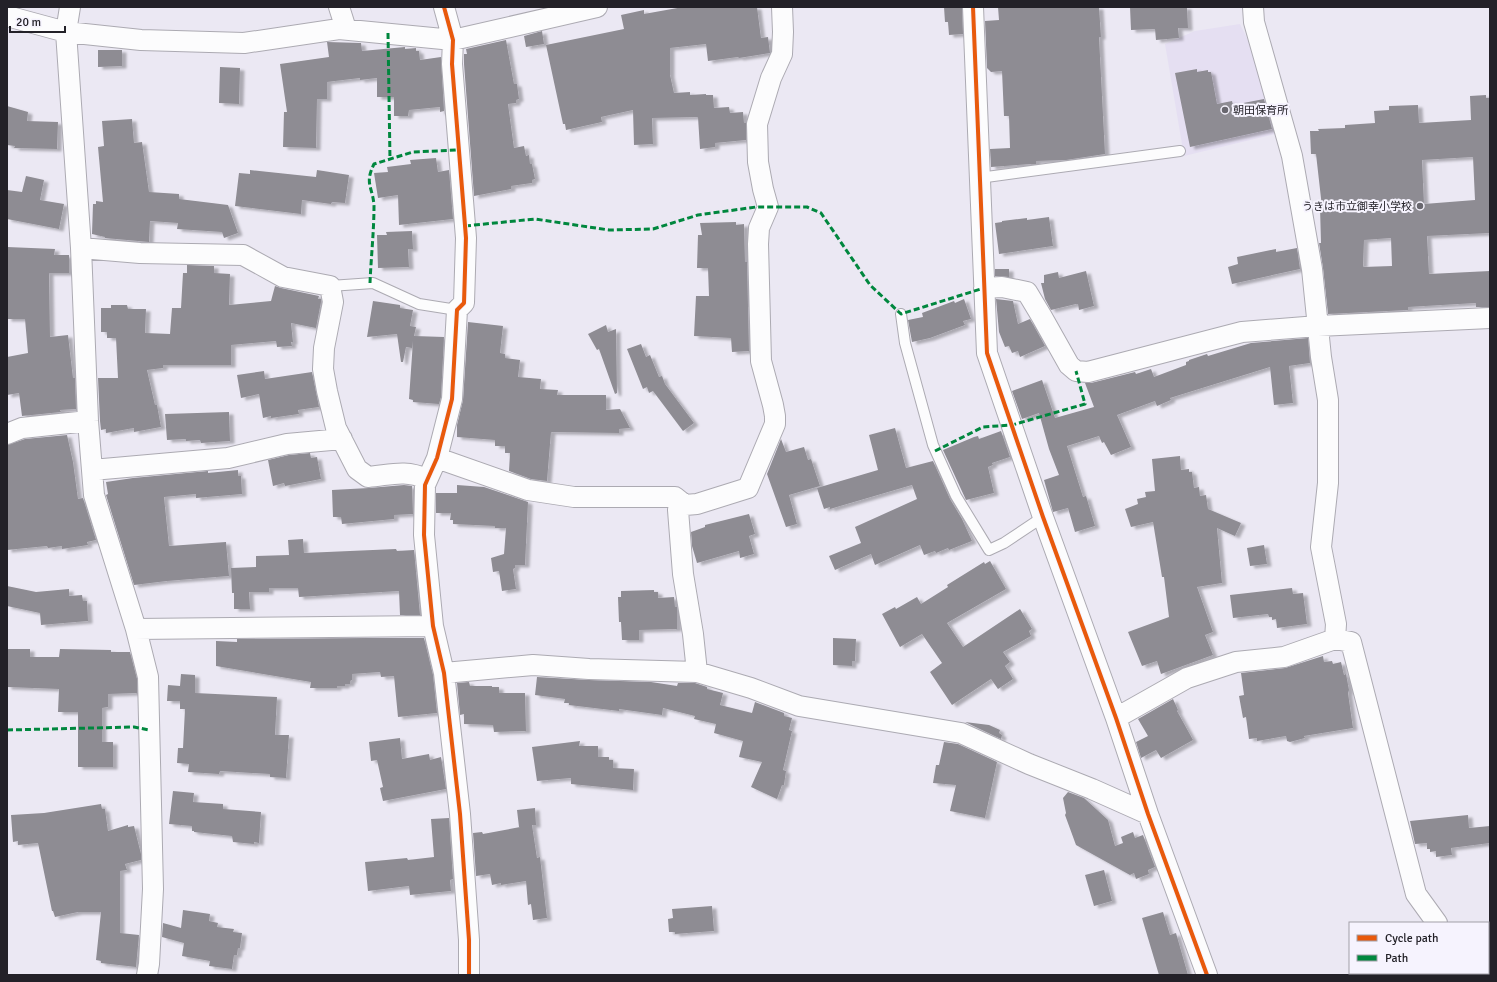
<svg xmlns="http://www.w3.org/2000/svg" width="1497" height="982" viewBox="0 0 1497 982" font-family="Signika,'Noto Sans JP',sans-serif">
<defs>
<filter id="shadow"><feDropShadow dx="4.5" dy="2.5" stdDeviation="1" flood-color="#0004"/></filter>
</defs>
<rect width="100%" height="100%" fill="#ebe8f3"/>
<path fill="#e5dff2" d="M1240,24L1258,60L1279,133L1184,156L1165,44L1195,31Z"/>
<path fill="#8e8c93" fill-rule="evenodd" filter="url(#shadow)" d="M683,7H757L761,38L768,37L770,53L739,58L738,57L708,61L706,44L670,48V75L674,93L690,92V95L706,94V95H713L714,108L729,107L730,113L743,112L744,123H746V140L715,143V147L700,149L698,117L652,118L653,144L634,145L633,110L601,117L602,122L566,130L565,124H563L546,45L624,29L621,15L644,10V14Z
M944,7H962L963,34L949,35L948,22H945Z
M998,7H1099L1101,37H1099L1105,154L1066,160L1036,161V164H1031L991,167L990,149L1010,148L1009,116H1004L1002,71L991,72L987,68L985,21L999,20Z
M1130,7H1187L1188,28H1178L1179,38L1156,40L1155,29L1131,30Z
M542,31L544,44L526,47L524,36Z
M506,40L514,84H517L519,99L516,100V103L508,104L514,148L524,146L526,156L529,155L530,164H532L535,179L532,180V183L511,186V189L474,196L464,64V54H467L466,49Z
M327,42L361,43L362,51L405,47V49L416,48V51H419L420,60L441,57L444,111L440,112V107L409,110L408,116H394V97H377V78L360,80V78L327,82V99H317L316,148L283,147L284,112H287L280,64L329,57Z
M98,50H122V66L98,67Z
M220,67L240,68L239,104L219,103Z
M1197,69V72L1208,70V72H1211L1217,104L1232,101L1233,105L1264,99L1272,129L1190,147L1175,73Z
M1486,95V98H1490V233L1427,236L1429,274L1490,271V307H1476V303L1408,307V310L1328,314L1323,268L1319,243H1321L1320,207H1322L1316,154H1311L1310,131H1319L1318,129L1345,128V125L1375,123L1374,111L1389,110V106L1418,105L1419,123L1471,120L1470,96ZM1473,157L1475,200L1424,204L1422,160ZM1391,238L1392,266L1363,267L1364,240Z
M7,106L28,112L27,121L58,122L57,149L14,148L15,146L7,145Z
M132,119L134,143L142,142L149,192L179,194V199L228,205L238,233L224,238L222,232L177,229L178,223L150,221L149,242L105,238V237L92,234L93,204H96V201L103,202L98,147L104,146L102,121Z
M436,158L438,172L449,170L453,219L399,225L398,195L378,198L374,173L388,172L387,167L411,164L410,160Z
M250,170L316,177L317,170L349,175L345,203L332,202L331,204L302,200L301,214L235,206L239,173L250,174Z
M26,176L44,180L40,200L64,204L59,229L7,219V190L22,192Z
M1049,217L1053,246L999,254L995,223L1002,222V221L1027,218V220Z
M736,222V225L744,224L745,262H747L749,351L732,352L731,338L694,336L696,296H709L708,268H697L698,235H702L700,223Z
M412,231L413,249H408L409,267L378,268L377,235H387L386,232Z
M7,247L55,249L54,255H69V273H49L50,337L68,335L73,378H75L76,409L60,410L61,412L22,416L19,393L7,395V357L28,353L25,319H7Z
M1297,248L1300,269L1232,284L1228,267L1238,264L1237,257L1276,249V252Z
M187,265L214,266V273L230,274L229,305L271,301L275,286L281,288L319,296L318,299H321V302L316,328L291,323L293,342H291L292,346L277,347L276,341L231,345V365H163V368L147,370L155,405H157L161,427L134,432V428L106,433V429L101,430L100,421L98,378H118L116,338H107V332H101V308H111V305H127L128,309H146L145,333L170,334L172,308H181L183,273H187Z
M995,269H1009V277L995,276Z
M1086,271L1094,306L1079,310L1078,304H1076L1051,310L1045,299L1041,283H1044V275L1058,272L1059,278Z
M964,299L971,319L963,321L965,325L930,338L912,342L908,320L923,317L922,313L954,301L955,303Z
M996,299L1013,301L1018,324L1030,319L1045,346L1020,357L1018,351L1012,353L1009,346L1005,347L999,332Z
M373,301L400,305V308L413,310L410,326L416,327L414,336L444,337L441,397L439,404L413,402V400L409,399L413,341L412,348L406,347L403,362H401L397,334L367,337Z
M468,322L503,326L500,353L505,354V358L520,360L518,377L541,379L540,389L558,390L557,395H606V410L620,409L630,428L619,429V433L551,432L547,481L531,479L509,471L510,453H505V446H495V440L457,437V425L463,400Z
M606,325L608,332L616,329L617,393L615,394L599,349L597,350L588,334Z
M1308,338L1310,363L1289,366L1293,403L1274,405L1270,367L1170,398L1171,400L1157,406L1155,401L1117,415L1131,447L1111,455L1104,442L1102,443L1099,436L1067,446L1083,497L1086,496L1095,526L1075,532L1068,508L1053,512L1044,480L1059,475L1049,449L1039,413L1022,419L1012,391L1042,380L1055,418L1094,407L1085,383H1091L1135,372L1136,374L1151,369L1154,377L1186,365V362L1189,361V360L1207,354L1208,356L1251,343Z
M641,344L646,357L650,355L659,377L662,376L665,384L694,423L683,431L653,391L649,393L647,387L643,389L627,349Z
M264,371L265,379L312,372L319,407L298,410L299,414L271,418V416L263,418L259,394L241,398L237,375Z
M229,412L230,441L201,443L200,440L186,441V439L167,440L165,414Z
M895,428L906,468L933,461L950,499L962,519L972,541L949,550L948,548L936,553L935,551L924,555L920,545L875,565L871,554L835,570L829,556L861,543L855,527L917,499L912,485L830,509V507L824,509L817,488L878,470L869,435Z
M1001,431L1010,457L992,463L993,465L988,467L994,493L966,500L943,450L974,437L978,436L979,439Z
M67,435L73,462L78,499L83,498L96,540L87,542L88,545L62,549V546L48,548L47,546L7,550V445L25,439Z
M781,439L786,452L804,447L808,460L811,459L820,486L789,495L797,524L786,527L767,474Z
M310,453L311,458L317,457L321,479L285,486L284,483L273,486L268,460L289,455Z
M1180,456L1181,470L1189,469V472H1192L1194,488L1199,487L1200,496L1206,495L1208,509L1241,523L1235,536L1217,528L1222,583L1197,587L1213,632L1205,635L1213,655L1161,674L1157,661L1142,666L1128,632L1169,617L1164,577H1162L1153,522L1131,527L1125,509L1138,504L1137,499L1146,497L1145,492L1155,491L1152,459Z
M238,470V476H241L242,494L196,498V494L164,497L169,546L226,542L229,576L167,581L134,585L106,495L108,494L106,482L133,478L208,471V473Z
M404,485L412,486L413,514L394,515V519L342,524L341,517H333L332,490L369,488Z
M457,485L484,487L528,502L525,565H515V568L513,569L516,589L502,591L499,571L493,572L491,558L504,554L506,528H495V526L453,524V520H450L451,513H436V493H457Z
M749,514L755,534L749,536L754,554L740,558L739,551L697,563L692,546L691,532L705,527V525Z
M303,539L304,553L396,549L397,551L414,550L420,615H400L399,591L299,597L298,588H269V592H249L250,609H234V593H232L231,568L256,567V556L289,555L288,540Z
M1264,545L1267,564L1250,566L1247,548Z
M990,561L1006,589L947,623L963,647L1020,609L1032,629L1029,631L1031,636L1003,652L1010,662L1005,666L1013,679L998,689L991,679L952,705L930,672L942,663L922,634L900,647L882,614L895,607L896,609L917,597L921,604L948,587L947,585L984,562L985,564Z
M7,586L36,592L69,589V596L82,595L83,601H87L88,621L41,625L40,613L7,606Z
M1292,588L1293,594L1303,593L1307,624L1277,628L1276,619L1272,620V617H1269L1268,614L1233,618L1230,595Z
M654,590V592H658V598L674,597L675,607H677V629L639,630V640H622L621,622H619L618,597H621V591Z
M366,638H424L433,675L437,713L398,717L394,676L381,677L380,672L352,674V680L350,681V684H345V686H337V688H310L311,682L216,666V641L237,642V639Z
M833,638L856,639L855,661H852V666L833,665Z
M7,649H30V657H59L60,649L111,650V652H130L137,679V693L108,694V707L102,708V742H113V767H78V712H58L59,689L7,687Z
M1323,656L1324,662L1332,661L1333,664L1341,662L1344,675L1346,674L1349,690L1348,693L1353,728L1304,736L1305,738L1290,742L1287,741L1286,736L1257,741V738L1249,739L1246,717L1243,718L1239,696L1244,695L1241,673L1285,668Z
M181,674L195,675V693L277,697L275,735H289L286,778L270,777V774L220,771L219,774L188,772L189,764L177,763L178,748H183L185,709H180V701H167L168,685L180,686Z
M537,677L589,680L651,682L677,686L678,683H695L707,687V689L723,693L720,705L752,713L755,702L784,713V716L792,718L789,730L792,731L783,770L786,771L784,785H782L777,799L751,787L762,762L739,757L743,741L714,733L716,724L694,719L695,716L663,708L662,715L619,709V711L569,705V703H564L565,699L535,695Z
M469,682L470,686H492V687H499V693H525L526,731L494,732L493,725L464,724V714L460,715L457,683Z
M1173,699L1178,710L1177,711L1193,740L1161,758L1156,750L1141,758L1136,742L1148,736L1138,719Z
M965,722L989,725L1000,730L999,733L1002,735L1001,739Z
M400,738L402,759L429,754L430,760L441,757L446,789L383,801L380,788L383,787L377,760L371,761L369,742Z
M580,741L579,746H598V757H609V760H613V768L634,769L633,790L571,784V778L537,781L532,747Z
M944,742L958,744L997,762L985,818L950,811L956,785L933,783L936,765H939Z
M173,791L194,793L193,802L223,804V809L261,812L259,843L254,842V844L233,842L232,836L194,832V831H192V826L169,824Z
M1068,792L1084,798L1108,820L1115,846L1123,843L1121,837L1133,832L1135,838L1143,835L1155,867L1148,870L1149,874L1136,879L1134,873L1130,875L1076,845L1065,815L1066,813L1063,798Z
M101,804L102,809H105L108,831L128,825V827L134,826L141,854V860L125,864L127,870L120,871V933L139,935L136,967L101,963V961L96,960L101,912H78L55,917L53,911H52L38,843L18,845V841L13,842L11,815L44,813Z
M535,808L536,825H532L537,858L540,857L547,918L533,920L531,904L528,905L526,881L501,885V883L492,885L490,874L476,876L473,833L482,832L483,834L520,827H519L517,810Z
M1468,815L1469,828L1490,826V843L1451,848L1452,855L1436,857V851L1430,852V849H1427V843L1415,844L1410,821Z
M449,818L453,879L450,880L451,891L410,895L409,886L368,891L365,862L407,858L408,860L434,857L431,819Z
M1104,870L1112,901L1094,906L1085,875Z
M712,906L714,931L675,934V932H669L668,919L673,918L672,909Z
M183,910L210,914L209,921L218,923L217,927L234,929L233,932L242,933L240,948H238L237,955H234L232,969L209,966L210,961L182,956L184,943L162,937L163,923L181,928Z
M1163,912L1170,935L1176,933L1188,975H1159L1142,918Z"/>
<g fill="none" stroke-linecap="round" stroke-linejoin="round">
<defs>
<path id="lane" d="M979,178L1180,151
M330,286L373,283L419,304L457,310
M901,314L905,343L933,445L956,496L989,550L1004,543L1043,517"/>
<path id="street" d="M70,7L66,32L81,248L88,421L94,495L136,629L148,677L153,889L149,964L147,975
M339,7L346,29
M444,7L453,40L452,64L466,238L464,303L457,310L452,399L437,458L425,485L424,535L433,626L444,673L460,814L469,940V975
M973,7L987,353L1043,517L1116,718L1148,814L1207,975
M7,16L66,32L141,40L244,43L339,29L453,40L597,7
M81,248L140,253L243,255L283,277L330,286L333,302L324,348L323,369L327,391L336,428L357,469L368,477C391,475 404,469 427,479
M984,288L1002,287L1027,292L1042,317L1069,365L1076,371L1088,372L1242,332L1318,326L1490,318
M7,434L22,428L88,421
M437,458L528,490L574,497H675L685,505L697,504L748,488L775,424V416L773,405L761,361L758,244L759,228L768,207L763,189L758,162L757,124L771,78L782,54L783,32L782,7
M92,470L228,458L287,444L342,439
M680,501L678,510L683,574L693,634L697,672
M136,629L433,626
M1335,639L1351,642L1416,894L1437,923
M444,673L533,665L589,669L697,672L751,688L799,706L961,733L1029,764L1092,789L1148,814
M1116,718L1187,678L1236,662L1284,657L1335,639L1336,624L1321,547L1328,483V400L1321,357L1312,269L1292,156L1254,22L1253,7
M1474,973L1476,975"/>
</defs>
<use href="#lane" stroke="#acaab2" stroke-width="12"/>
<use href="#street" stroke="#acaab2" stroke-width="22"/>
<use href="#lane" stroke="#fcfcfd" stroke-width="10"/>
<use href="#street" stroke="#fcfcfd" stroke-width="20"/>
<path stroke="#00873e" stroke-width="3" stroke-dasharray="6 3" stroke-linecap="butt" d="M388,33L390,160
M465,226L535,219L609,230L653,229L698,215L756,207H807L821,213L870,285L901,314L984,288
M370,283C371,258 374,231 374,206C373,187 364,184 374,164L413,152L458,150
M935,451L983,427L1012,425L1085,404L1076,371
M7,730L134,727L149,730"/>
<defs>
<path id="cycleway" d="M444,7L453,40L452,64L466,238L464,303L457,310L452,399L437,458L425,485L424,535L433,626L444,673L460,814L469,940V975
M973,7L987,353L1043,517L1116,718L1148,814L1207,975"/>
</defs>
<use href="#cycleway" stroke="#f6f3fe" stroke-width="6"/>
<use href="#cycleway" stroke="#e8590c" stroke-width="4"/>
</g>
<g fill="#69676f" stroke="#f6f3fe" stroke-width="1.5">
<circle cx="1225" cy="110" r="4"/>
<circle cx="1420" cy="206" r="4"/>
</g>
<g text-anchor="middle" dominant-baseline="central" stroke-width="4" stroke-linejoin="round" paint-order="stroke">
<g font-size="11" fill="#232128" stroke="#f6f3fe" text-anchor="start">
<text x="1233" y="110">朝田保育所</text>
<text x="1412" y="206" text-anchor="end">うきは市立御幸小学校</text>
</g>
</g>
<rect width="1497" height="982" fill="none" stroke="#232128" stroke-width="16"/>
<rect x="1349" y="922" width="140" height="52" fill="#f6f3fe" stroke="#a29fa8"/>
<rect x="1357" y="935" width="20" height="6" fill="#e8590c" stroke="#a29fa8"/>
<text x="1385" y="942" font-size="12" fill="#232128">Cycle path</text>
<rect x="1357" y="955" width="20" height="6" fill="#00873e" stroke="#a29fa8"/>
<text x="1385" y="962" font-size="12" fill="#232128">Path</text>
<path d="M10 26v6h55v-6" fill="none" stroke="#232128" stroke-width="2"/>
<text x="16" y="26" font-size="12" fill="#232128" stroke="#f6f3fe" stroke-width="3" paint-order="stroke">20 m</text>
</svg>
